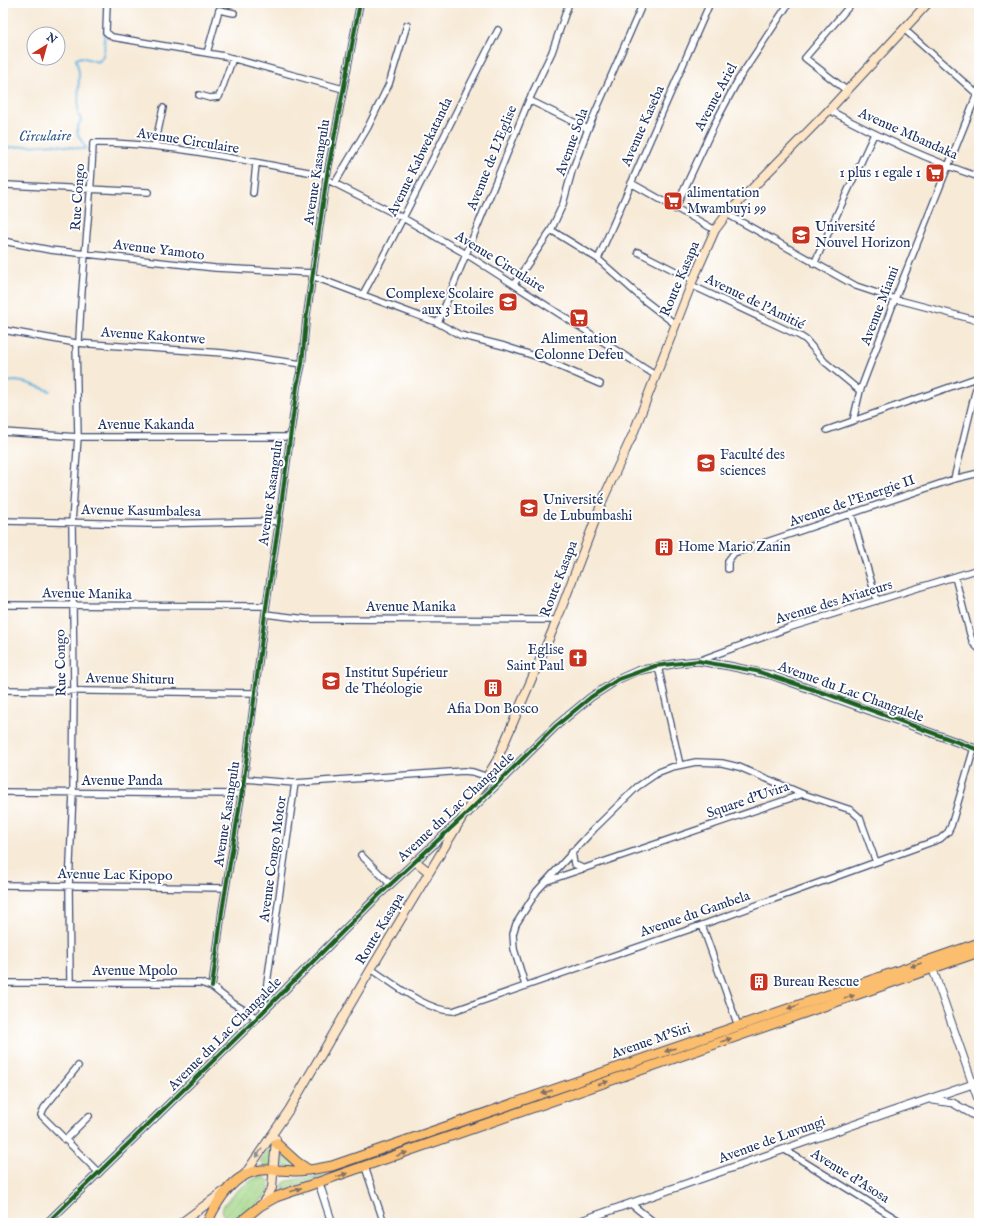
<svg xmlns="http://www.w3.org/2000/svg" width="982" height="1226" viewBox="0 0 982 1226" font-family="'IM FELL English',serif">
<defs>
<pattern id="grass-dots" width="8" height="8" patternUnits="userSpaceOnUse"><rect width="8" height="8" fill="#a1d585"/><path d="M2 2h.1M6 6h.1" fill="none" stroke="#8ab775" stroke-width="1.8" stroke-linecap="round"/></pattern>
<pattern id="garden-furrows" width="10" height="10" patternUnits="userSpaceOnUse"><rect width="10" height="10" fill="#a1d585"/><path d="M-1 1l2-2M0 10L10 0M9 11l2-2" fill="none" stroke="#8ab775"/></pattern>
</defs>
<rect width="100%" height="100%" fill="#fff"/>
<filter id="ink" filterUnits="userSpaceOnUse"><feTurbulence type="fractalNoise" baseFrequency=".025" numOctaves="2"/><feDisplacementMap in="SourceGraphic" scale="8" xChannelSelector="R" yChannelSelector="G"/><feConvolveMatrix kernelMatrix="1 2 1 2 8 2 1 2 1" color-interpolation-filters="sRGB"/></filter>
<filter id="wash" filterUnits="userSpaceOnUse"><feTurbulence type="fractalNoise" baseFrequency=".012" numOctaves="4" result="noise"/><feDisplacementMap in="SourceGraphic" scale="16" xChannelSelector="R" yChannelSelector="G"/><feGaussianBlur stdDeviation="0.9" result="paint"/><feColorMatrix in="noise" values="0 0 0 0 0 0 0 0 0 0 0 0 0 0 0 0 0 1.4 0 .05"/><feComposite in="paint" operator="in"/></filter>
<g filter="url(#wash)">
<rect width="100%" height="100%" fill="#f7ead7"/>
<path fill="url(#grass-dots)" stroke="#5e8272" d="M270,1146L273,1147L271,1165L265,1166L260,1162Z
M282,1155L298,1166L292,1168L283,1165Z
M331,1175L283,1190V1184C287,1178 321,1177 331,1175Z"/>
<path fill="url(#garden-furrows)" stroke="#5e8272" d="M261,1176L270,1181L268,1194C259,1202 250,1213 240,1219C232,1224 219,1218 223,1207C227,1197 251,1179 261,1176Z"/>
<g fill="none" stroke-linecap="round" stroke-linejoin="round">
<path stroke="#64b6e0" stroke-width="2" d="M3,148L52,144L83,149L86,148L78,135L77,128L81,120L78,114L79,72L76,59L81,57L98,62C107,56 104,41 104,31
M3,382L16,381L28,383L50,391"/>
</g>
</g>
<g filter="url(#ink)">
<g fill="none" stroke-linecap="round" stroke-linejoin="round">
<defs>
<path id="minor" d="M107,3L106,32L112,37L224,56L343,89
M904,29L977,94
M207,53L219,10L234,13
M846,90L805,58L852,3
M199,95L210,98L219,97L233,58
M529,100L588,129
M829,110C877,136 926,159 979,177
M155,145L163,108
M326,179L403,218L466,254L655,375
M335,183L368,127L389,84L407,25
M631,183L715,230
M7,185L148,192
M253,193L256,164
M675,209L715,123L738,80L789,3
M727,214L856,286L895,299L979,321
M551,230L598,259L644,300L675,324
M3,241L50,250L215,268L313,273
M638,252L693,280
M598,259L710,3
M814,264L874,134
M312,276L438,323L460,335L504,346L538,357L600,384
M514,284L551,230L563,204L572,171L588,129L643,3
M691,285L800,336L806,340L825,362L860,391
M363,294C411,207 452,117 498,30
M438,323L529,100L552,52L569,3
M3,330L76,343L223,353L302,364
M79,343C81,276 91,210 93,143C171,142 249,163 327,175
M853,421L860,391L895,299L979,89
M827,430L979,377
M3,432L78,437H290
M954,479L979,376
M851,513L877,601
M3,521L150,524L279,521
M728,569V561L734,553L954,479L979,473
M955,577L970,634L973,643L979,649
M3,605L266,606
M265,614L306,619L557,620
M698,661L788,628L979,569
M658,666L680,765
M3,690L256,693
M244,779L295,783
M3,792L242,794
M572,852L574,864L584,869
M361,855L390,884
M547,881L803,794
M3,885L226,888
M702,925L738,1026
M371,969C393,983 426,1011 453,1011L702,925L940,839L948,832L951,826L974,748
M3,983H201L212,987L231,1002L257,1018
M70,983L69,886L73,792L74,690L72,522L78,437L76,343
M525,985L514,949L513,934L516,924L537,891L594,829L637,787L659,772L672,767L696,762L722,763L739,767L803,794L851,810L860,818L876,862
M212,987L222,911L244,779L265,614L279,521L297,386L302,364L306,321L327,175L360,3
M263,1012L295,783L464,771L473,772L488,777
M78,1066L44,1108L41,1115L99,1173
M65,1140L89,1116
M785,1150L903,1223
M365,1167L384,1223
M631,1204L655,1223"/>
<path id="tertiary" d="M467,814L556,726L591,697L619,679L637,671L678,663L698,661L729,666L771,675L979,750
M931,964L979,1102
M933,1100L953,1103L979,1118
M319,1183L332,1223
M47,1223L257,1018L378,896L458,822
M575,1223L890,1112L979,1082"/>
<path id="secondary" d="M492,768L497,773L504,777
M415,861L429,872
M243,1177L289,1110L371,969L497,760L557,620L604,497L633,434L693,280L715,230L727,214L829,110L928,3
M262,1204L272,1188L276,1139
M181,1223L223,1192"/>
<path id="trunk" d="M276,1143L297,1162L309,1170
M207,1223C216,1203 232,1176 256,1171C268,1168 283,1171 296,1171C308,1171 320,1168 332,1166L979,943
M239,1223L260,1206L276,1197L979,952"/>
</defs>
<use href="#minor" stroke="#3c4b70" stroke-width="8"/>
<use href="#tertiary" stroke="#3c4b70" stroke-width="9"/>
<use href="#secondary" stroke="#3c4b70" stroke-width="10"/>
<use href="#trunk" stroke="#3c4b70" stroke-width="11"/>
<use href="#minor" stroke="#fff" stroke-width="5.5"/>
<use href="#tertiary" stroke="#fff" stroke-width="7"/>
<use href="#secondary" stroke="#fde5c5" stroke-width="8"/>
<use href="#trunk" stroke="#fbbd6e" stroke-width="9"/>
<defs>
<path id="cycleway" d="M212,987L222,911L244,779L265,614L279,521L297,386L302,364L306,321L327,175L360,3
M47,1223L257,1018L378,896L464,816L556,726L591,697L619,679L655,666L698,661L756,671L827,694L979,750"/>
</defs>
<use href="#cycleway" stroke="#fff" stroke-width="6"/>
<use href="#cycleway" stroke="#1b5e20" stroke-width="4"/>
</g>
<defs><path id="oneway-solid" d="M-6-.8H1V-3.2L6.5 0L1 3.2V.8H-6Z"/></defs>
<g fill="#806f65">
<use href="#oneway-solid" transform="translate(916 965) rotate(161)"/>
<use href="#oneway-solid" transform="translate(849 997) rotate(-19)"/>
<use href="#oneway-solid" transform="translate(793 1007) rotate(161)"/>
<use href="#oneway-solid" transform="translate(726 1040) rotate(-19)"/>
<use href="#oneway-solid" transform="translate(670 1050) rotate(161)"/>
<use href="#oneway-solid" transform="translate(603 1083) rotate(-19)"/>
<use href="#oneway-solid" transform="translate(547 1092) rotate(161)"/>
<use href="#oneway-solid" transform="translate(402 1154) rotate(-19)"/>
<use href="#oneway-solid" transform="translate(342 1175) rotate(-19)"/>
<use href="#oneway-solid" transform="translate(296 1190) rotate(-18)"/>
</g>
<use fill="#8c8a92" href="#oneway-solid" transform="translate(259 1153) rotate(126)"/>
</g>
<defs>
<symbol id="supermarket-square" viewBox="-11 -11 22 22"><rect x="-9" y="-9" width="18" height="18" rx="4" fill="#c8321e" stroke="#fff"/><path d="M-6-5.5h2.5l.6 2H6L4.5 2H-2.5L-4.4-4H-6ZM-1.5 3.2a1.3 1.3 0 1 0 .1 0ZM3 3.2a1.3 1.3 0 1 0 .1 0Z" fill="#fff"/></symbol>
<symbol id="university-square" viewBox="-11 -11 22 22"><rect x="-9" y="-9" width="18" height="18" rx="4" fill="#c8321e" stroke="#fff"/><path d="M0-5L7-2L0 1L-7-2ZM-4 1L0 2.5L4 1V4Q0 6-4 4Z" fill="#fff"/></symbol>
<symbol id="school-square" viewBox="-11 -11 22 22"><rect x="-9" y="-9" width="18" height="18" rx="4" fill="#c8321e" stroke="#fff"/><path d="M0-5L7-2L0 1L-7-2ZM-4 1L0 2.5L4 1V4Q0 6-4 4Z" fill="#fff"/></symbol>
<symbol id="building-square" viewBox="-11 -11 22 22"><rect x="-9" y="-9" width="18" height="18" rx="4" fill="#c8321e" stroke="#fff"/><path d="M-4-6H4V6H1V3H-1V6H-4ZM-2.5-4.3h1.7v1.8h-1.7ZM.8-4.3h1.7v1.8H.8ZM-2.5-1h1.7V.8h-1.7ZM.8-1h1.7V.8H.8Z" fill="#fff"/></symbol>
<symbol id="church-square" viewBox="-11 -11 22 22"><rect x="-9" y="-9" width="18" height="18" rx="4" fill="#c8321e" stroke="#fff"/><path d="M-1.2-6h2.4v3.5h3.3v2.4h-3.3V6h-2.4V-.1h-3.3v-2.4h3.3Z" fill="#fff"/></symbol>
</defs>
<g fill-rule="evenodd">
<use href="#supermarket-square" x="924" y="162" width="22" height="22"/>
<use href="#supermarket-square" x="662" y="190" width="22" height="22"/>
<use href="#university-square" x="790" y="224" width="22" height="22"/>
<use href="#school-square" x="497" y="291" width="22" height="22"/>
<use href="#supermarket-square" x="568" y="307" width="22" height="22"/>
<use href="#university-square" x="695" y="452" width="22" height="22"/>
<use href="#university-square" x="518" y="497" width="22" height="22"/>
<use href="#building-square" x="653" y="536" width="22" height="22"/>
<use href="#church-square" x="567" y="647" width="22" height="22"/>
<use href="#university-square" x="320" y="670" width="22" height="22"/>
<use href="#building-square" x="482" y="677" width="22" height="22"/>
<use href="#building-square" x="748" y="971" width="22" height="22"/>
</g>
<g text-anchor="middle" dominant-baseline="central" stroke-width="4" stroke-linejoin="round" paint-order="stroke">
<g font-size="14" fill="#1b2f5e" stroke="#fff">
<text transform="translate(716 97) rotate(-62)">Avenue Ariel</text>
<text transform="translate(643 126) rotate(-66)">Avenue Kaseba</text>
<text transform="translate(908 134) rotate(24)">Avenue Mbandaka</text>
<text transform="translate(188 141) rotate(9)">Avenue Circulaire</text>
<text transform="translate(572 142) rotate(-70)">Avenue Sola</text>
<text transform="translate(420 157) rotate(-64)">Avenue Kabwekatanda</text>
<text transform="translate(492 158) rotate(-68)">Avenue de L'Eglise</text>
<text transform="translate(317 172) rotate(-81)">Avenue Kasangulu</text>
<text transform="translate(78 197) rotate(-86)">Rue Congo</text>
<text transform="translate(159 250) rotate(7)">Avenue Yamoto</text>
<text transform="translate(500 262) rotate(32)">Avenue Circulaire</text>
<text transform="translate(680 279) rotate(-67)">Route Kasapa</text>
<text transform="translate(755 302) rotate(26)">Avenue de l'Amitié</text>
<text transform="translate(880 306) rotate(-69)">Avenue Miami</text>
<text transform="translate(153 336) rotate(4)">Avenue Kakontwe</text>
<text x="146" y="425">Avenue Kakanda</text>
<text transform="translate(271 493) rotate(-82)">Avenue Kasangulu</text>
<text transform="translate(852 501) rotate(-19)">Avenue de l'Energie II</text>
<text transform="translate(141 511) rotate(1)">Avenue Kasumbalesa</text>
<text transform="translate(559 579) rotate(-69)">Route Kasapa</text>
<text transform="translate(87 594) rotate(1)">Avenue Manika</text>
<text transform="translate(834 602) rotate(-17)">Avenue des Aviateurs</text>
<text x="411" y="607">Avenue Manika</text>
<text transform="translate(61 663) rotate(-91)">Rue Congo</text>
<text transform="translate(130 679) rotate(1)">Avenue Shituru</text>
<text transform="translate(851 692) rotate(20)">Avenue du Lac Changalele</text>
<text x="122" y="781">Avenue Panda</text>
<text transform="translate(748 800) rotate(-19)">Square d'Uvira</text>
<text transform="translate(456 807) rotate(-43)">Avenue du Lac Changalele</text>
<text transform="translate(227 814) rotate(-81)">Avenue Kasangulu</text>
<text transform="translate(273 859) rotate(-82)">Avenue Congo Motor</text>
<text transform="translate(115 875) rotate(1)">Avenue Lac Kipopo</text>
<text transform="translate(695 914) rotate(-19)">Avenue du Gambela</text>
<text transform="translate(380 929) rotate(-59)">Route Kasapa</text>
<text x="135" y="971">Avenue Mpolo</text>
<text transform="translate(225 1034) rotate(-45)">Avenue du Lac Changalele</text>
<text transform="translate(651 1041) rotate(-19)">Avenue M'Siri</text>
<text transform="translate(772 1140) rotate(-20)">Avenue de Luvungi</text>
<text transform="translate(850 1176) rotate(32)">Avenue d'Asosa</text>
</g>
<g font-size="14" fill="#1b2f5e" stroke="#fff" text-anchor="start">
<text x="921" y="173" text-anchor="end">1 plus 1 egale 1</text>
<text x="687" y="193">alimentation<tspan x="687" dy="16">Mwambuyi 99</tspan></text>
<text x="815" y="227">Université<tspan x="815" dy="16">Nouvel Horizon</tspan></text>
<text x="494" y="294" text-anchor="end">Complexe Scolaire<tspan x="494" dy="16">aux 3 Etoiles</tspan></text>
<text x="579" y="339" text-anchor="middle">Alimentation<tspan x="579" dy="16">Colonne Defeu</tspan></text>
<text x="720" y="455">Faculté des<tspan x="720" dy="16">sciences</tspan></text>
<text x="543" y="500">Université<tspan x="543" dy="16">de Lubumbashi</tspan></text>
<text x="678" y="547">Home Mario Zanin</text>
<text x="564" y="650" text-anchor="end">Eglise<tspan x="564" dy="16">Saint Paul</tspan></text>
<text x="345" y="673">Institut Supérieur<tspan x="345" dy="16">de Théologie</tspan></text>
<text x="493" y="709" text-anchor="middle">Afia Don Bosco</text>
<text x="773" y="982">Bureau Rescue</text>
</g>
<g font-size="15" font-style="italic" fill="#355e8c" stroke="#fff">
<text transform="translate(45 136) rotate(-1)">Circulaire</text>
</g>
</g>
<rect width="982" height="1226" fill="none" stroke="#fff" stroke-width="16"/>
<g transform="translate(46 46) rotate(37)"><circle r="19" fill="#ffffff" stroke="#a4acbf"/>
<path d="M0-3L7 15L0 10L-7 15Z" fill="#c8321e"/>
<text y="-6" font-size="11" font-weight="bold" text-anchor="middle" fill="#1b2f5e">N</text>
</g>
</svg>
